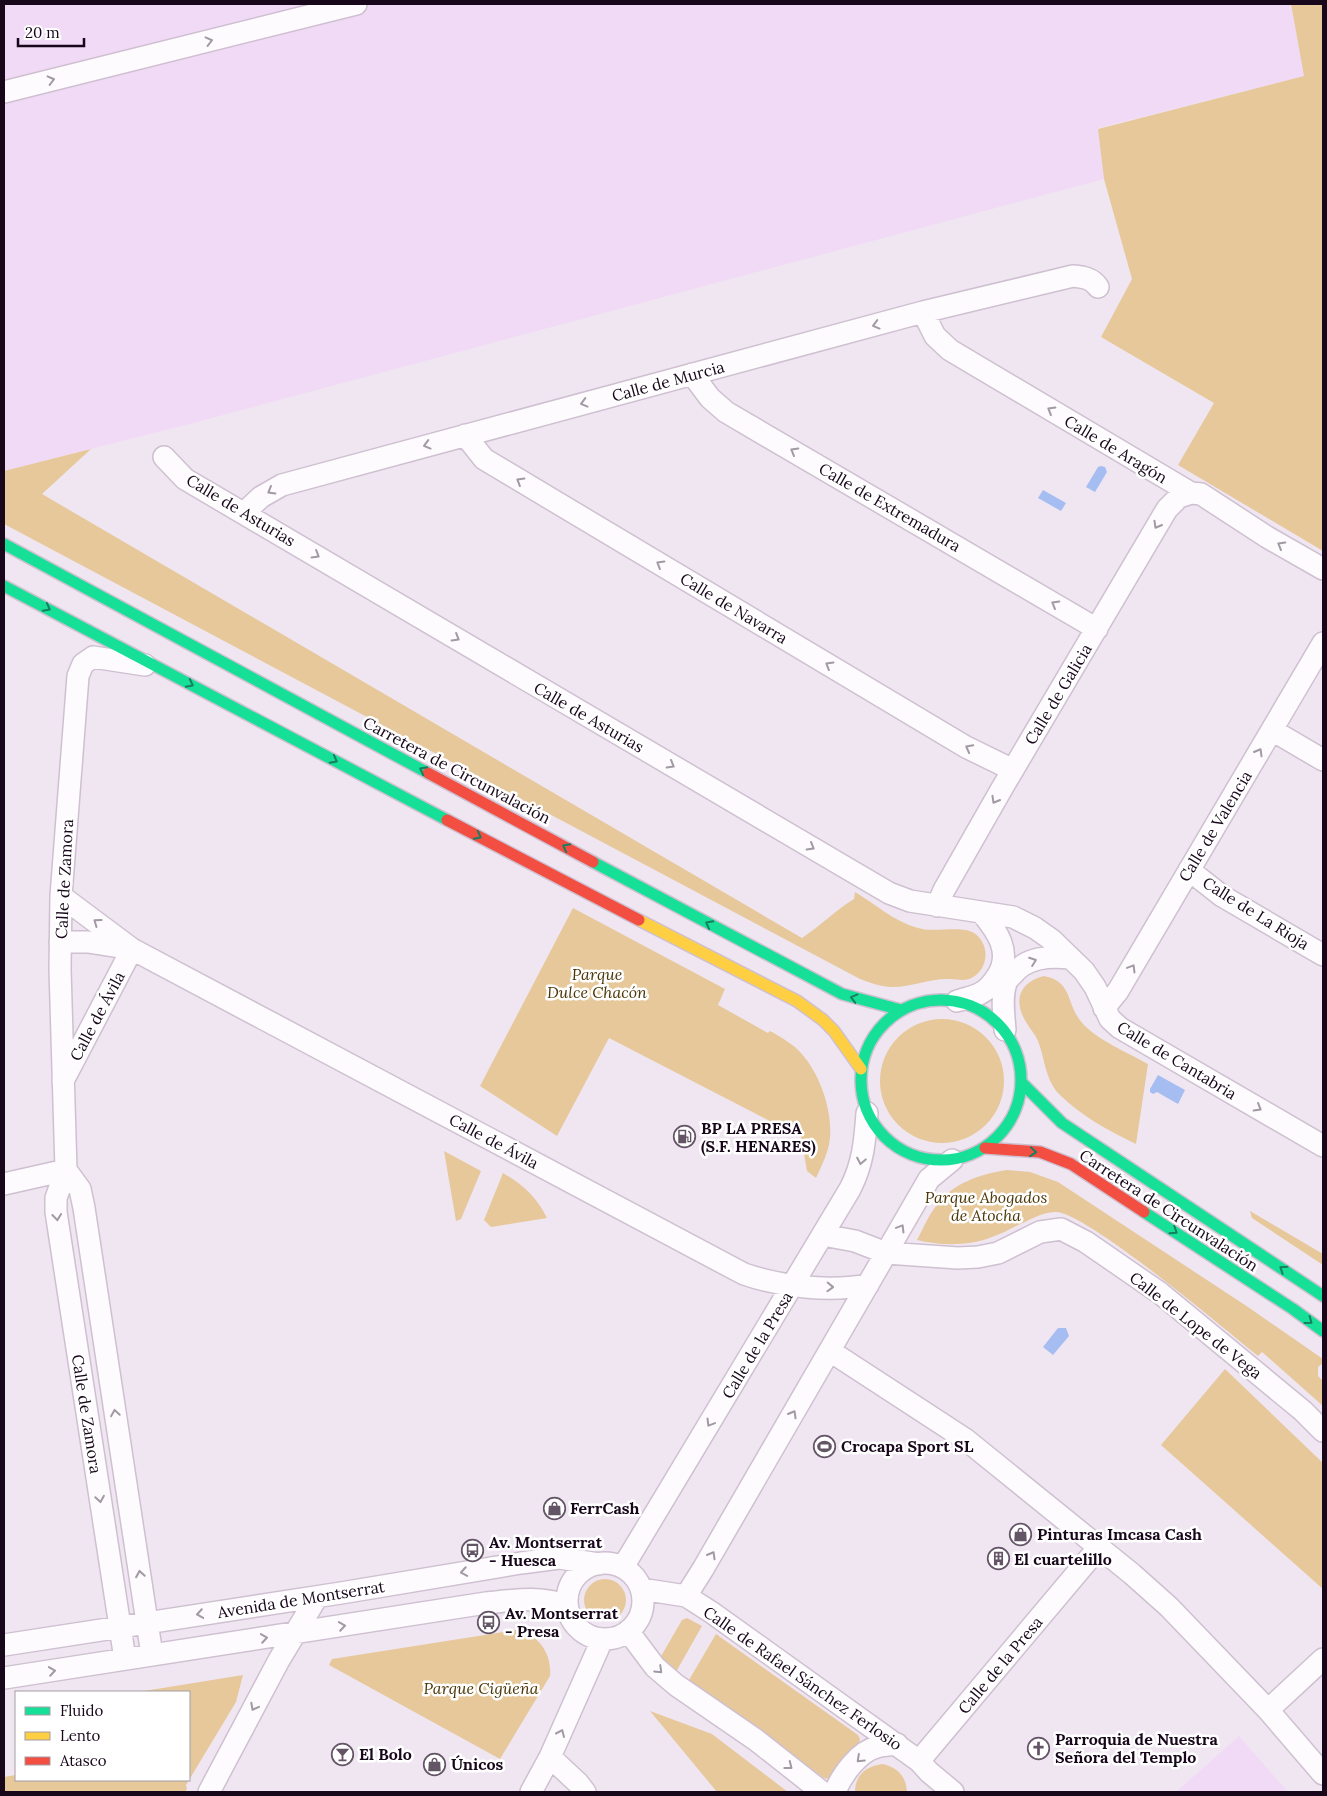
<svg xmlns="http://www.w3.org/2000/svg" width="1327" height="1796" viewBox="0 0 1327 1796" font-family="Lora,serif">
<rect width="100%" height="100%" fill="#f0e6f2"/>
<path fill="#f1daf5" d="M4,4H1291L1304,76L1098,128L1104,179L201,421L4,471Z
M1239,1736L1288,1792H1176Z"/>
<path fill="#e6c89b" d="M1291,4H1323V551L1178,465L1214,403L1101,337L1132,279L1104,179L1098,129L1304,76Z
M91,449L42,494L802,938C820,926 836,910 854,899L855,892C875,904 895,922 918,928C934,933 962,925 974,933C991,944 989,972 969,979C963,981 956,979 950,979C930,978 910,988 890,987C880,986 870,983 860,979L4,524V471Z
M573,908L725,989L718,1005L768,1033L770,1031C781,1037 793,1044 801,1053C822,1076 836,1120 828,1149C825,1159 820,1169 816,1178L807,1171L801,1137L609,1038L557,1136L480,1086Z
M1044,976C1074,982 1065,1004 1083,1024C1098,1040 1128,1053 1148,1064L1136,1144C1109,1131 1081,1116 1059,1094C1045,1079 1045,1059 1038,1041C1035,1034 1030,1029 1026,1022C1013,1001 1019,982 1044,976Z
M880 1081a62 62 0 1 1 124 0a62 62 0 1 1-124 0Z
M444,1151L481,1171L461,1219L456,1221Z
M1007,1170L1030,1172L1058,1182L1248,1307L1323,1359V1363L1318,1367V1376L1323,1381V1406L1262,1352L1258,1356C1227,1331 1084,1210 1055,1212C1042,1212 1028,1221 1016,1226C1008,1230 1001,1234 992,1237C970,1246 940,1246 917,1240C923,1229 928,1216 936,1206C952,1183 981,1174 1007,1170Z
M503,1173C523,1185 536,1196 547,1218L491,1227L484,1220Z
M1250,1211L1323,1254V1265L1252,1218Z
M1225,1369L1323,1463V1589L1161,1445Z
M584 1600a21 21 0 1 1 42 0a21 21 0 1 1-42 0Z
M687,1618L702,1626L676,1672L660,1658L682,1620Z
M516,1630C539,1634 552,1654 550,1676L500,1759L329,1665L332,1659Z
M716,1634L858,1735L860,1739L859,1744L834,1780L824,1778L689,1680Z
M243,1675L236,1702L186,1785L187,1789L185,1792H4V1777L16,1775V1780H189V1692H138Z
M650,1711L712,1734L788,1792H717Z
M883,1764C898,1768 906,1776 907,1792H855C855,1775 866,1766 883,1764Z"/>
<path fill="#a5bdf1" d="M1101,466L1105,467L1107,472L1095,492L1086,487L1098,467Z
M1043,490L1066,503L1061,511L1038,498Z
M1158,1075L1185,1090L1178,1104L1157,1092L1153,1094L1150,1092V1089Z
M1058,1328H1066L1069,1336L1053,1355L1043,1347Z"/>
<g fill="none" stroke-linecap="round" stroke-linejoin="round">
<defs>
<path id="street" d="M4,92L356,4
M923,312L935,336L950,350L1191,493L1201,494L1267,537L1323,569
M692,374L710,398L726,412L1097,629
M465,435L484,459L966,747L1013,770
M164,457L185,479L889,893L910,901L1013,917L1035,928L1052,940L1084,971L1095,987L1110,1019L1120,1028L1323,1146
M244,513L261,497L282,485L923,312L1073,276C1083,277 1092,278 1098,287
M1272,730L1323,760
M1189,870L1222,896L1323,955
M61,896L132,949L744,1274C782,1287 828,1292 868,1285
M937,906L944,890L1001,790L1167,509L1179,497L1191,493
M60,942H88L132,949
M957,1001C964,999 972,997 979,994C988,990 993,983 998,975C1012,952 997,931 982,913
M1104,1008L1118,991L1323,643
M1005,1030C1004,1015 1001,998 1006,983C1007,980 1010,977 1013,974C1027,957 1049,956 1070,958
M63,1081L132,949
M66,1170L80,1189L84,1208L152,1655
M4,1184L66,1170
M823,1235L855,1241L886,1253L958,1258L978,1257L998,1253L1040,1232L1061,1229L1086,1242L1160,1293L1303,1411L1323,1431
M830,1351L965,1439L1132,1574L1169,1607L1268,1710L1323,1774
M567 1601a38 38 0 1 1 76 0a38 38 0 1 1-76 0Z
M623,1567L850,1189C863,1164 865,1141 867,1113
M641,1589L686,1596L711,1612L919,1761L929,1772L953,1792
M686,1596L703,1569L929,1179L952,1160
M628,1631L655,1667L676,1685L756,1740L822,1792
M4,1645L341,1593L521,1563L559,1558L599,1564
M125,1659L56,1212V1198L66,1170L60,969L61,896L78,676L83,664L93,657L145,665
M4,1678L486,1603C517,1600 536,1596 567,1605
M1268,1710L1323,1659
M550,1757L578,1783L585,1792
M919,1761L1099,1547
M209,1792L279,1660L317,1597
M531,1792L550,1757L602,1640
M835,1792C841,1776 859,1751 877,1747C884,1745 891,1745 897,1744"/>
<path id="fast" d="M4,544L428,773
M4,586L447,820
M593,862L842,994L901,1010
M861 1080a80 80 0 1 1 160 0a80 80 0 1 1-160 0Z
M1022,1083L1062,1123L1323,1296
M1144,1212L1293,1309L1323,1331"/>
<path id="slow" d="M639,920L797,1001L823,1020L834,1031L861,1069"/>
<path id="jam" d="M428,773L593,862
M447,820L639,920
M985,1148L1040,1152L1071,1164L1144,1212"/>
</defs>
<use href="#street" stroke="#cec0d0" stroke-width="24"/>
<use href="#fast" stroke="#cec0d0" stroke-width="14"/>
<use href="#slow" stroke="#cec0d0" stroke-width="14"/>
<use href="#jam" stroke="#cec0d0" stroke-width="14"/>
<use href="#street" stroke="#fdfbfd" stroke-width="21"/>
<use href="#fast" stroke="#16e098" stroke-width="11"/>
<use href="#slow" stroke="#ffcf43" stroke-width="11"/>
<use href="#jam" stroke="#f24e42" stroke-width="11"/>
</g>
<defs><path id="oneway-chevron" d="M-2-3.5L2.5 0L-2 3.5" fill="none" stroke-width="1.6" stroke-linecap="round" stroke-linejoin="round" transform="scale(1.25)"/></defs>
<g stroke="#a199a3">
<use href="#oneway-chevron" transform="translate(209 41) rotate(-14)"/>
<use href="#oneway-chevron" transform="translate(51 80) rotate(-14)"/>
<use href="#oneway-chevron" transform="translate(876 325) rotate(165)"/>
<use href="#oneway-chevron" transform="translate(584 403) rotate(165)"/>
<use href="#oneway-chevron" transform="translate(1051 410) rotate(-149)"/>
<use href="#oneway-chevron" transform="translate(427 445) rotate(165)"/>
<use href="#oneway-chevron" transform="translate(794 451) rotate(-150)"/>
<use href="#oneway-chevron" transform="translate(520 481) rotate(-149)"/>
<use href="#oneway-chevron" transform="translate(271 491) rotate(150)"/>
<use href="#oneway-chevron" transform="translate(1157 525) rotate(120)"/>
<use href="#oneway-chevron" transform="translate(1281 545) rotate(-150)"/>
<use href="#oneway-chevron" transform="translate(316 555) rotate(31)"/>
<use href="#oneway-chevron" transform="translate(660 564) rotate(-149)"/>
<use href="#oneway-chevron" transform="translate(1055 604) rotate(-150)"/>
<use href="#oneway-chevron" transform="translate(456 638) rotate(31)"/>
<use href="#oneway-chevron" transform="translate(829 665) rotate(-149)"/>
<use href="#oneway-chevron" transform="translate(969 748) rotate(-152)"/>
<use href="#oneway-chevron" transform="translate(1259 752) rotate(-60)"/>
<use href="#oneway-chevron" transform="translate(671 765) rotate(30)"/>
<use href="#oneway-chevron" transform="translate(995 800) rotate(120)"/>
<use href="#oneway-chevron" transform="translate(811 847) rotate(30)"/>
<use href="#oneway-chevron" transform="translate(97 922) rotate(-144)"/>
<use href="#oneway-chevron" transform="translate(1033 961) rotate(-20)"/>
<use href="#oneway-chevron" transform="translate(1132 968) rotate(-59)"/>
<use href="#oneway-chevron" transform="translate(1258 1108) rotate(30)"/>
<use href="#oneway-chevron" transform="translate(861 1161) rotate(101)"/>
<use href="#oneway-chevron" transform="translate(57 1217) rotate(84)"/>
<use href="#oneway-chevron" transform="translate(901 1228) rotate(-59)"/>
<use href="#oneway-chevron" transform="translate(830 1287) rotate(2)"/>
<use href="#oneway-chevron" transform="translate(115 1413) rotate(-99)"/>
<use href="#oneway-chevron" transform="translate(793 1414) rotate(-60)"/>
<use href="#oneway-chevron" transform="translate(710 1423) rotate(121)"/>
<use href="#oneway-chevron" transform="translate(100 1499) rotate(81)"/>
<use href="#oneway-chevron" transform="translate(712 1555) rotate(-60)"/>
<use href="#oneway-chevron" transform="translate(464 1572) rotate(170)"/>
<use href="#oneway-chevron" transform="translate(140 1574) rotate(-99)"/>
<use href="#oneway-chevron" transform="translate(200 1614) rotate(171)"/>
<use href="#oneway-chevron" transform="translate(342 1626) rotate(-9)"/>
<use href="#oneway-chevron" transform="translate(264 1638) rotate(-9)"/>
<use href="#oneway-chevron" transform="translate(659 1670) rotate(44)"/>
<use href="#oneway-chevron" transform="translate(52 1671) rotate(-9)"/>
<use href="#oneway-chevron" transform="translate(254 1707) rotate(118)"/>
<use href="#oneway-chevron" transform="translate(561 1733) rotate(-66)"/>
<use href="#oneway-chevron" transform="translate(860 1759) rotate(137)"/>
<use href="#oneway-chevron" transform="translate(789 1766) rotate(38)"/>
</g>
<g stroke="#177e60">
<use href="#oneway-chevron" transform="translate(47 608) rotate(28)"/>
<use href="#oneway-chevron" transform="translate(190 684) rotate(27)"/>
<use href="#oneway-chevron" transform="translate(334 760) rotate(28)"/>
<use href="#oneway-chevron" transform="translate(423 770) rotate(-152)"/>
<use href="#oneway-chevron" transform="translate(478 836) rotate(28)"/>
<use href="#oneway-chevron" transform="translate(566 847) rotate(-152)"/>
<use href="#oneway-chevron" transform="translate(709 924) rotate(-152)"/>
<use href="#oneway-chevron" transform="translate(854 998) rotate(-165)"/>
<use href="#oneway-chevron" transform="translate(1033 1152) rotate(6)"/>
<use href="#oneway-chevron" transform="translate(1174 1231) rotate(33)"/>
<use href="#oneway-chevron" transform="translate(1283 1269) rotate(-146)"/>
<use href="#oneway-chevron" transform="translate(1309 1321) rotate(36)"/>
</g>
<defs>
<symbol id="fuel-ring" viewBox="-11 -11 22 22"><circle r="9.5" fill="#fff" stroke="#645566" stroke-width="1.5"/><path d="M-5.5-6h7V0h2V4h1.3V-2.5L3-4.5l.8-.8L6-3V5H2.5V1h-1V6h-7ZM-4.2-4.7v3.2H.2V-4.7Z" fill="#645566"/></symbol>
<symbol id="stadium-ring" viewBox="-11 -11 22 22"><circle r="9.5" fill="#fff" stroke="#645566" stroke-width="1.5"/><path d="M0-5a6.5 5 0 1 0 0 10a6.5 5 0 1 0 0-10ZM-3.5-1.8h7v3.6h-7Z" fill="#645566"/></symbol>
<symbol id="shop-ring" viewBox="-11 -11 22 22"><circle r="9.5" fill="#fff" stroke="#645566" stroke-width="1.5"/><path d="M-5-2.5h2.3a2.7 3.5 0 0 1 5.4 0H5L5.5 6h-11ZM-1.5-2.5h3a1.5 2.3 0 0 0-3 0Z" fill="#645566"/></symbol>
<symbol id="bus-ring" viewBox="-11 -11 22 22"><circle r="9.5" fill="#fff" stroke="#645566" stroke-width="1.5"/><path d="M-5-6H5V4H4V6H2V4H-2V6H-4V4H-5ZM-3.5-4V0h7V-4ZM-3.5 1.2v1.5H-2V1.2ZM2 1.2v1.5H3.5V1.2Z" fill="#645566"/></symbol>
<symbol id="building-ring" viewBox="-11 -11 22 22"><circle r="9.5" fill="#fff" stroke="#645566" stroke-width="1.5"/><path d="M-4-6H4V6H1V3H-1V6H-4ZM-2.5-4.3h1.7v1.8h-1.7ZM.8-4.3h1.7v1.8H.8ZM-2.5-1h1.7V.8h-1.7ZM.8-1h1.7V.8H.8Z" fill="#645566"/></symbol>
<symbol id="church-ring" viewBox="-11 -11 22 22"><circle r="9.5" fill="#fff" stroke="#645566" stroke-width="1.5"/><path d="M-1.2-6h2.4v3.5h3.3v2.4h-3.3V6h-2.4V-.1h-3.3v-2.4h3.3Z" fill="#645566"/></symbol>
<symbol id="bar-ring" viewBox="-11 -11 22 22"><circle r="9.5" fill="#fff" stroke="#645566" stroke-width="1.5"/><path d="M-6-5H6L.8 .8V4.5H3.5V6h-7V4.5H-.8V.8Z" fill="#645566"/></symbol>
</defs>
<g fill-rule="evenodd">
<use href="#fuel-ring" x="672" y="1124" width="25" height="25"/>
<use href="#stadium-ring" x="812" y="1434" width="25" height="25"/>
<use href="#shop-ring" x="542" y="1496" width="25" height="25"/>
<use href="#shop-ring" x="1008" y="1522" width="25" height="25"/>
<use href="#bus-ring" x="460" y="1538" width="25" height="25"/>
<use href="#building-ring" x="986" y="1546" width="25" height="25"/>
<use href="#bus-ring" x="476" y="1610" width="25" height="25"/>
<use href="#church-ring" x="1026" y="1736" width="25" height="25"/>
<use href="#bar-ring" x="330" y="1742" width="25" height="25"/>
<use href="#shop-ring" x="422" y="1752" width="25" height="25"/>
</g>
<g text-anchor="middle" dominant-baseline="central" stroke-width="5" stroke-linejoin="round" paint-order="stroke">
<g font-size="16" fill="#18071b" stroke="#fff">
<text transform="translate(668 381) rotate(-15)">Calle de Murcia</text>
<text transform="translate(1116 449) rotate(31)">Calle de Aragón</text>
<text transform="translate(890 507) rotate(30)">Calle de Extremadura</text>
<text transform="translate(241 510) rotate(31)">Calle de Asturias</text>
<text transform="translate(734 608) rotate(31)">Calle de Navarra</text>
<text transform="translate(1058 694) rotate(-59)">Calle de Galicia</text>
<text transform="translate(589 717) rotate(30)">Calle de Asturias</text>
<text transform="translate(457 770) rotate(28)">Carretera de Circunvalación</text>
<text transform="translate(1215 826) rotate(-59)">Calle de Valencia</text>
<text transform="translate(64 879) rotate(-87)">Calle de Zamora</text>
<text transform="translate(1256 913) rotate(32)">Calle de La Rioja</text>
<text transform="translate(97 1016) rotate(-62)">Calle de Ávila</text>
<text transform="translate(1177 1060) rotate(31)">Calle de Cantabria</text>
<text transform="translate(494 1141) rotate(28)">Calle de Ávila</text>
<text transform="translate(1169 1210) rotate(33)">Carretera de Circunvalación</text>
<text transform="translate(1196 1325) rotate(38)">Calle de Lope de Vega</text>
<text transform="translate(757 1345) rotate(-59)">Calle de la Presa</text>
<text transform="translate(87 1414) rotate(81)">Calle de Zamora</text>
<text transform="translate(301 1599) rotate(-9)">Avenida de Montserrat</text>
<text transform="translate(1000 1665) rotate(-50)">Calle de la Presa</text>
<text transform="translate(803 1678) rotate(35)">Calle de Rafael Sánchez Ferlosio</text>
</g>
<g font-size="16" font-style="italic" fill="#4b3607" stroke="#fff">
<text x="597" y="974">Parque<tspan x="597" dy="18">Dulce Chacón</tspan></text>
<text x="986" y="1197">Parque Abogados<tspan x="986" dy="18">de Atocha</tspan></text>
<text x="481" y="1688">Parque Cigüeña</text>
</g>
<g font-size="16" font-weight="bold" fill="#18071b" stroke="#fff" text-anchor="start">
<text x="701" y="1128">BP LA PRESA<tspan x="701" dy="18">(S.F. HENARES)</tspan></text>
<text x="841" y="1446">Crocapa Sport SL</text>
<text x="570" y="1508">FerrCash</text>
<text x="1037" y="1534">Pinturas Imcasa Cash</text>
<text x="489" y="1542">Av. Montserrat<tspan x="489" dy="18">- Huesca</tspan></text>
<text x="1014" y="1559">El cuartelillo</text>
<text x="505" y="1613">Av. Montserrat<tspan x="505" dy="18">- Presa</tspan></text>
<text x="1055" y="1739">Parroquia de Nuestra<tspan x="1055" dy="18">Señora del Templo</tspan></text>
<text x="359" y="1754">El Bolo</text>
<text x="451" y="1764">Únicos</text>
</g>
</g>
<rect width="1327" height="1796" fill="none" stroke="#18071b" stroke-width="10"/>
<rect x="15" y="1691" width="175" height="90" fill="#ffffff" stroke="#a39ca4"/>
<rect x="25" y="1707" width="25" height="8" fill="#16e098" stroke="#a39ca4"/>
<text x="60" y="1716" font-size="15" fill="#18071b">Fluido</text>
<rect x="25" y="1732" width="25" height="8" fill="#ffcf43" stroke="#a39ca4"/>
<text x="60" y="1741" font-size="15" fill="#18071b">Lento</text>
<rect x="25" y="1757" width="25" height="8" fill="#f24e42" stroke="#a39ca4"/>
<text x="60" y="1766" font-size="15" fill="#18071b">Atasco</text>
<path d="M18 38v8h66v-8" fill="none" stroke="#18071b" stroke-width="2.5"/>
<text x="25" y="38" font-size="15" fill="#18071b" stroke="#ffffff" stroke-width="4" paint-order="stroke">20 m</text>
</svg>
